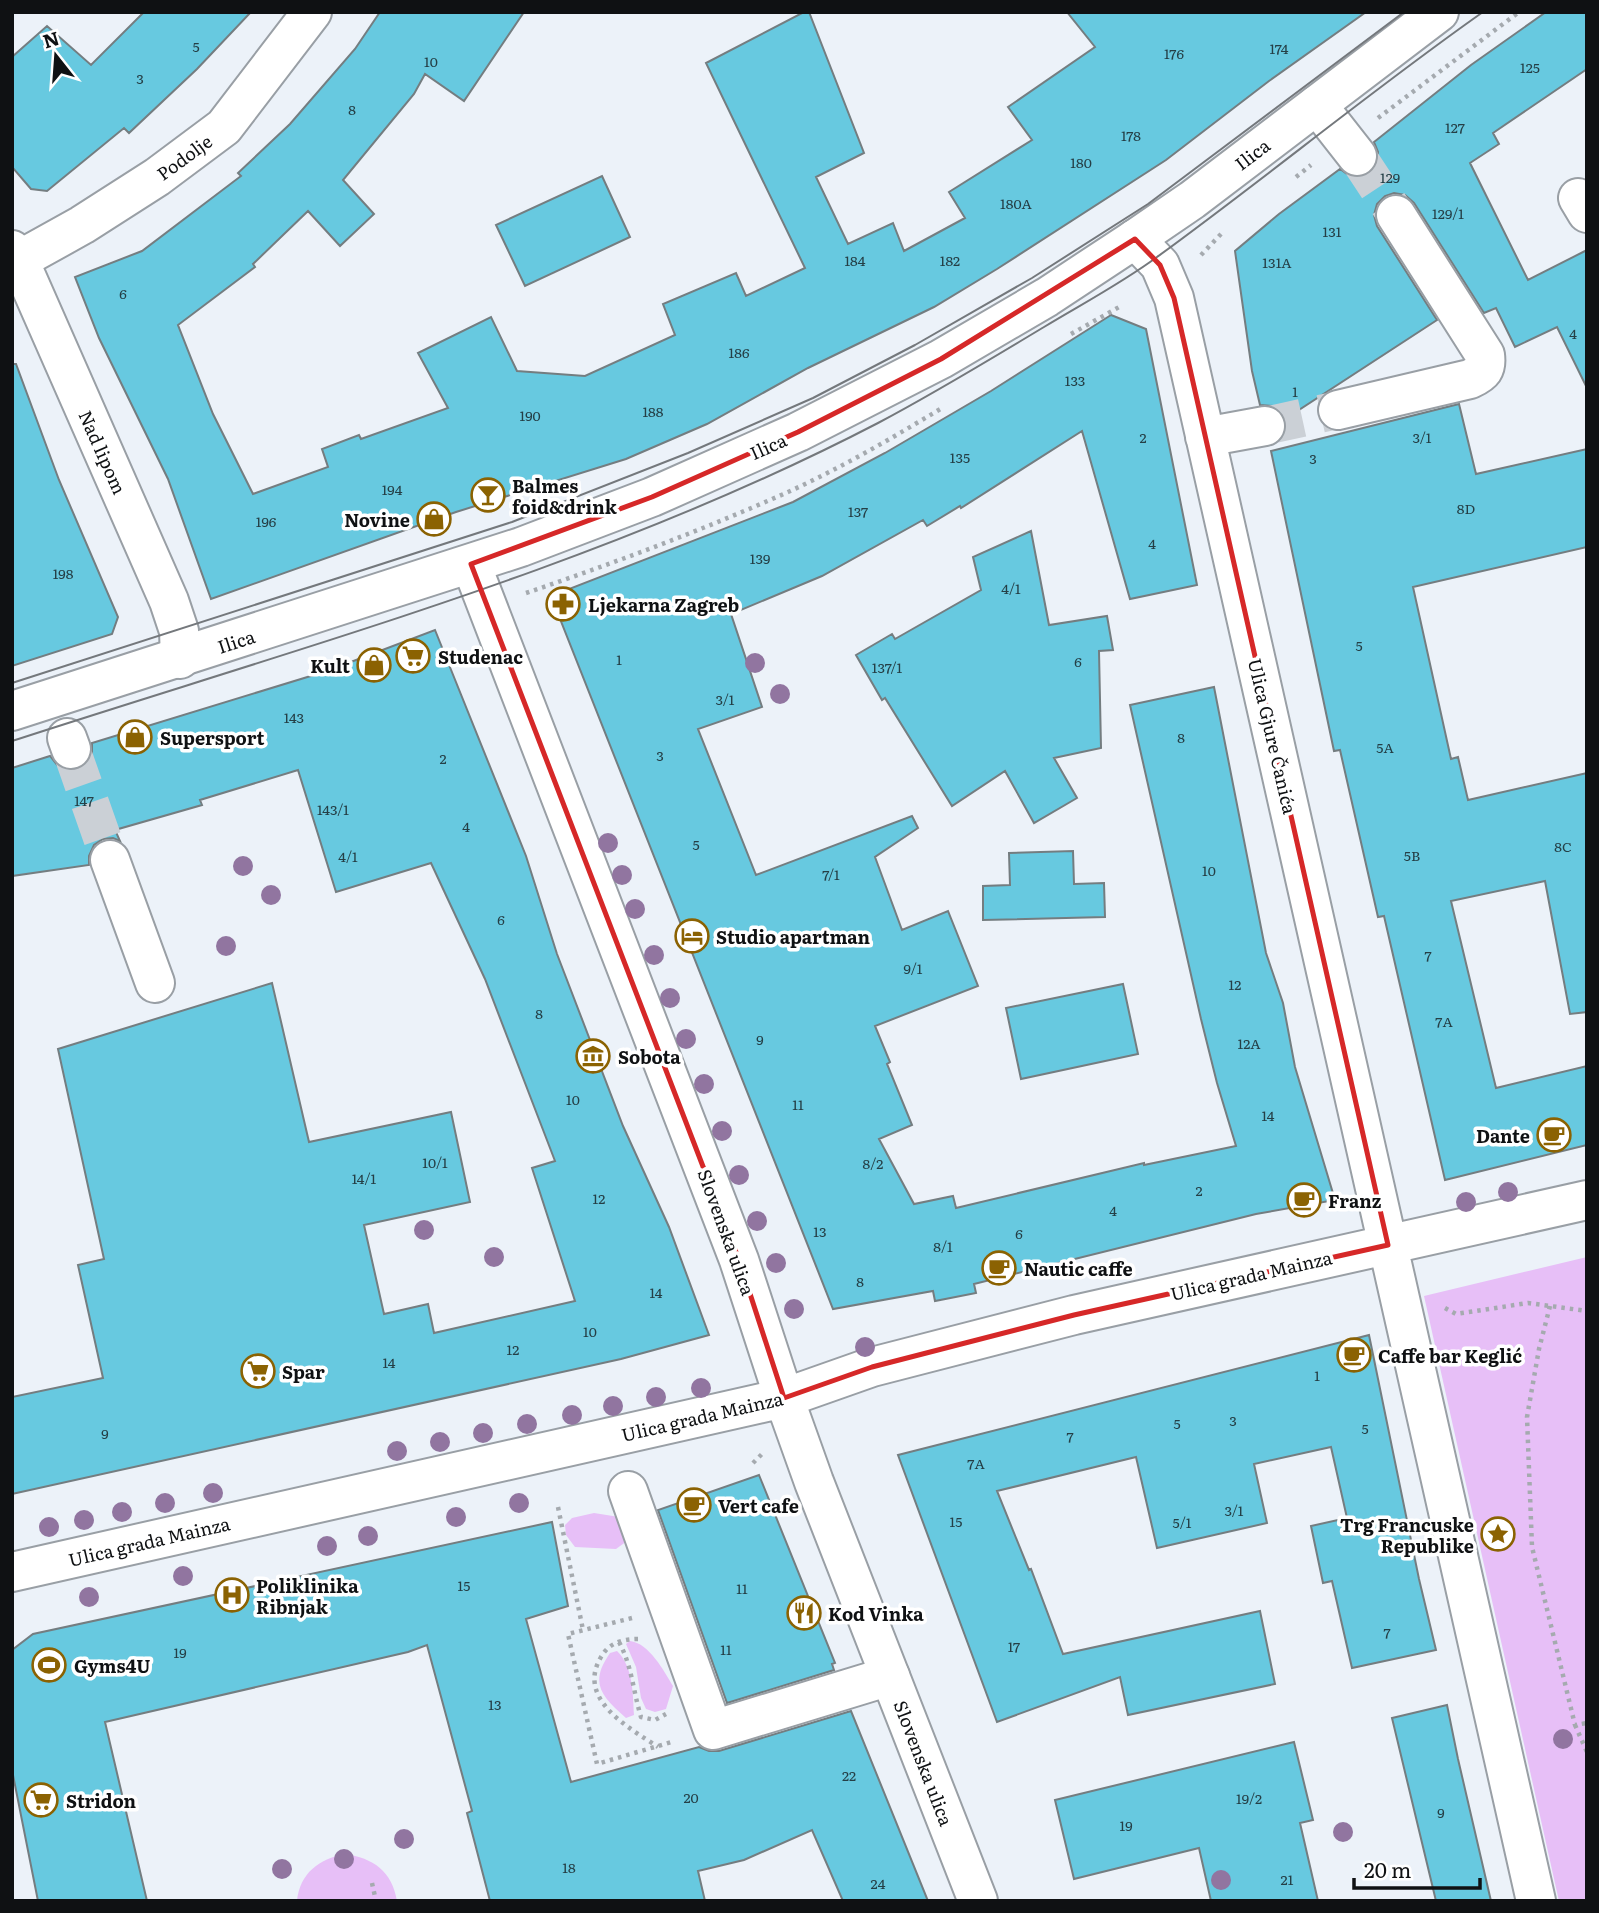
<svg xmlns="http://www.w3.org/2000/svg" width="1599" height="1913" viewBox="0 0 1599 1913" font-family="Literata,serif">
<rect width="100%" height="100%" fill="#ecf2f9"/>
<path fill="#e7bff7" d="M1587,1257V1901H1559L1424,1296Z
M594,1513L619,1517L627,1541L616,1549L575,1547L566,1535L565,1525L572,1518Z
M630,1641C649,1643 664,1671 673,1686L666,1709L655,1712L646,1709L641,1698L636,1667L626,1644Z
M617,1651C633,1666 633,1694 634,1715L626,1718C601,1696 589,1683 610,1653Z
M345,1854C373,1858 392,1871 397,1901H297C300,1873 319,1859 345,1854Z"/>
<path fill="#67c9e0" stroke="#747d80" stroke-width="2" d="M144,12H251L197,69L129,133L124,128L47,191L31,189L12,167V57L47,26L91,65Z
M380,12H524L464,101L425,74L414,94L343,180L374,214L340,246L308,211L253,264L255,267L178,325L213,414L253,494L328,467L322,449L359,435L361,439L448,408L418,353L491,317L517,371L585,376L675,335L663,304L736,273L746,296L805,268L706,63L804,12H809L864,153L816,177L848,244L893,223L904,251L965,218L949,192L1032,140L1008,107L1095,47L1067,12H1366L1269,81L1166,160L997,269L934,307L808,368L707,424L626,459L456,512L211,599L168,479L99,338L75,277L142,251L241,176L238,173L290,124L355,49Z
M1546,12H1587V69L1493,133L1499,144L1470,163L1528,280L1587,250V388L1557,327L1515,347L1496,308L1484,313L1414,203L1405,195L1394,193L1385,196L1377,204L1374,215L1377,226L1437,320L1285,419L1281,411L1273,406L1260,405L1252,371L1235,251L1279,214L1340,169L1350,176L1359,178L1370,174L1377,163L1378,152L1374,142L1471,65Z
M602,176L630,237L525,286L496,225Z
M1111,315L1146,329L1197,585L1130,599L1082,431L961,508L960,506L927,526L923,520L822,576L731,614L762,707L698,729L756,875L912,816L918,828L875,857L902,930L948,911L978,986L875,1026L890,1062L887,1064L912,1125L879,1139L914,1204L953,1196L956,1208L1144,1163V1165L1236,1146L1217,1083L1201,1019L1130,705L1214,687L1266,953L1283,1003L1295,1067L1335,1200L1256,1214L974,1284L976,1293L935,1301L933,1291L833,1309L551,596L793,502L885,453L991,391Z
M12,364H16L59,480L118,617L112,634L12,666Z
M1459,404L1476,474L1587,449V547L1413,587L1451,759L1458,757L1468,800L1587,773V1012L1570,1014L1545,881L1451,901L1496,1088L1587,1066V1145L1445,1180L1384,916L1378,917L1340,750L1334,751L1271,451Z
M1031,531L1049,625L1107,616L1113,650L1099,651L1101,748L1054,758L1077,798L1034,823L1005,771L952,806L885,698L882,700L856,655L892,634L895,639L981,590L973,557Z
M435,630L526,856L557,954L623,1126L669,1227L709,1335L621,1359L12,1494V1397L103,1378L78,1265L104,1259L58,1049L272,983L309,1142L451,1112L470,1202L364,1225L384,1314L428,1304L434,1333L575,1301L532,1168L555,1161L485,979L431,863L336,892L298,770L200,800L202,805L115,830L120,841L113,838L103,839L94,845L89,856V865L12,876V768L50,756L58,766L68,771L78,770L88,762L92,753V743L327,671Z
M1073,851L1074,884L1104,883L1105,917L983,920V886L1010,885L1009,853Z
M1123,984L1138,1054L1021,1079L1006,1008Z
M1369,1335L1419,1579L1436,1650L1352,1668L1332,1581L1323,1583L1311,1526L1347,1518L1331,1447L1254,1464L1267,1523L1157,1548L1136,1457L997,1491L1029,1570L1031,1569L1063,1654L1260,1611L1275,1684L1128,1715L1120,1677L997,1722L898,1455Z
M759,1475L835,1663L832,1664L834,1670L727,1703L658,1510Z
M552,1522L568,1606L526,1619L571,1782L699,1747L709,1751H719L851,1711L928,1901H843L812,1830L744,1860L698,1871L705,1901H490L467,1813L472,1811L427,1645L408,1652L105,1722L147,1901H38L12,1770V1650L33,1634Z
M1447,1705L1458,1759L1491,1901H1436L1392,1718Z
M1294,1742L1313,1820L1300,1823L1318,1901H1211L1199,1848L1074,1879L1055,1800Z"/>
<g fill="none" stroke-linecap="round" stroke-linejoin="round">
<path stroke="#cbd0d6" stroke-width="38" stroke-dasharray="38 19" stroke-linecap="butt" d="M1357,156L1396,215
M1265,426L1338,410
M71,749L110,860"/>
<defs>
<path id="minor" d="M1317,105L1357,156
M1578,198L1587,213
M1135,239L1160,265L1174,298L1536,1901
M12,250L19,260L169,601L179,631L180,659
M19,260L82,225L157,177L224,127L312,12
M1338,410L1470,379C1483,373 1487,369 1485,355L1396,215
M1205,437L1265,426
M471,564L739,1260L784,1398L872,1367L1074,1315L1587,1200
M67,738L71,749
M110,860L155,983
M628,1491L713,1730L890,1676"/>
<path id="major" d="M12,711L521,547L652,497L798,432L941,359L1047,297L1135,239L1192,200L1439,12
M12,1572L784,1398L814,1482L978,1901"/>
</defs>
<use href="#minor" stroke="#999fa5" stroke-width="42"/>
<use href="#major" stroke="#999fa5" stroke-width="42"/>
<path stroke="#a5aaaf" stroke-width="4.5" stroke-dasharray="3.5 5" stroke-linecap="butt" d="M1378,118L1519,12
M1296,177L1311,165
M1201,255L1222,233
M1071,334L1121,306
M526,593C614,563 703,530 788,492C841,468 892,438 942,408
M1550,1306L1539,1349L1527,1417L1532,1547L1575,1725L1587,1723
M1445,1308L1456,1314L1528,1303L1587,1311
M753,1463L762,1454
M558,1507L583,1630
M632,1618L568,1634L597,1764L675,1741
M638,1639C622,1639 609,1643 601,1657C576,1699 628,1727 658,1747
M619,1642C632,1666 633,1691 641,1717L655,1720L666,1714
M1575,1725L1587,1752
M372,1883L376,1901"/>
<use href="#minor" stroke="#fff" stroke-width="38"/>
<use href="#major" stroke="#fff" stroke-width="38"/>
<path stroke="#74787c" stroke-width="2" d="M12,683L512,522L688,453L813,398L915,345L1032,278L1148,204L1404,12
M12,741C304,646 605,565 878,423C935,393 989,360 1044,327C1082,304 1122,283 1157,257C1267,177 1372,90 1483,12"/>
</g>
<g fill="#9175a0">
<circle cx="755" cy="663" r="10"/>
<circle cx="780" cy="694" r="10"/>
<circle cx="608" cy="843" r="10"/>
<circle cx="243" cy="866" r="10"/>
<circle cx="622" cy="875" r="10"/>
<circle cx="271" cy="895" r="10"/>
<circle cx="635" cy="909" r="10"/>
<circle cx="226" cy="946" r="10"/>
<circle cx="654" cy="955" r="10"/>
<circle cx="670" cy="998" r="10"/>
<circle cx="686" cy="1039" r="10"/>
<circle cx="704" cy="1084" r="10"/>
<circle cx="722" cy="1131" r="10"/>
<circle cx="739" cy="1175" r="10"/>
<circle cx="1508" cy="1192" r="10"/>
<circle cx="1466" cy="1202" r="10"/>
<circle cx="757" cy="1221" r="10"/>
<circle cx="424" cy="1230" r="10"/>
<circle cx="494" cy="1257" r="10"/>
<circle cx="776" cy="1263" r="10"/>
<circle cx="794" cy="1309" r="10"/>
<circle cx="865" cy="1347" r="10"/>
<circle cx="701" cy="1388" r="10"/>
<circle cx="656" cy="1397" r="10"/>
<circle cx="613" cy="1406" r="10"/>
<circle cx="572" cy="1415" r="10"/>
<circle cx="527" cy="1424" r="10"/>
<circle cx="483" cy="1433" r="10"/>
<circle cx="440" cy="1442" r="10"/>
<circle cx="397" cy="1451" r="10"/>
<circle cx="213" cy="1493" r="10"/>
<circle cx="165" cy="1503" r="10"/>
<circle cx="519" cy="1503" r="10"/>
<circle cx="122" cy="1512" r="10"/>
<circle cx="456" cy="1517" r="10"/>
<circle cx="84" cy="1520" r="10"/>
<circle cx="49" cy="1527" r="10"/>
<circle cx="368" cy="1536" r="10"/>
<circle cx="327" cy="1546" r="10"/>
<circle cx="183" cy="1576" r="10"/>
<circle cx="89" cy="1597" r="10"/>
<circle cx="1563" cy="1739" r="10"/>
<circle cx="1343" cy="1832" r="10"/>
<circle cx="404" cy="1839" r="10"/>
<circle cx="344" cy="1859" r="10"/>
<circle cx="282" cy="1869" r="10"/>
<circle cx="1221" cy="1880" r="10"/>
</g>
<path fill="none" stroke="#d62828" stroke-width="5" stroke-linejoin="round" d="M1135,239L1160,265L1174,298L1388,1245L1074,1315L872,1367L784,1398L739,1260L471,564L652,497L798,432L941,359Z"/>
<defs>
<symbol id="bar-ring" viewBox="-11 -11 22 22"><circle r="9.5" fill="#fff" stroke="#8b6202" stroke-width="1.5"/><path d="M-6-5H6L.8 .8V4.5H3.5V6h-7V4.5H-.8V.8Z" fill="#8b6202"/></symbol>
<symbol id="shop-ring" viewBox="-11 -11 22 22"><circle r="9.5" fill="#fff" stroke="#8b6202" stroke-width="1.5"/><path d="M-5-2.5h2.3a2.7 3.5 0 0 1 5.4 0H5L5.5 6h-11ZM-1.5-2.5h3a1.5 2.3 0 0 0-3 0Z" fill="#8b6202"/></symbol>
<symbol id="pharmacy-ring" viewBox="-11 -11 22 22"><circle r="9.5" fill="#fff" stroke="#8b6202" stroke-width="1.5"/><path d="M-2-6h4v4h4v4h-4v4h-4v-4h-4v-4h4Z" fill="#8b6202"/></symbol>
<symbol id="supermarket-ring" viewBox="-11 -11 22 22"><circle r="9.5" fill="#fff" stroke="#8b6202" stroke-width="1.5"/><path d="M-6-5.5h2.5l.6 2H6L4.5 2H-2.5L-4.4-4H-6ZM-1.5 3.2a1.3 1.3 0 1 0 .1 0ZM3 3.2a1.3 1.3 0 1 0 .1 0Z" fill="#8b6202"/></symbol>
<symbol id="hotel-ring" viewBox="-11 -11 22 22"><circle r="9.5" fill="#fff" stroke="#8b6202" stroke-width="1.5"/><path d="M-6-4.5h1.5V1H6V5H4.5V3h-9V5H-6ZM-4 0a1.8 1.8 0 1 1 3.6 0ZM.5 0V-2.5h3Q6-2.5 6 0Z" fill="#8b6202"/></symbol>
<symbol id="museum-ring" viewBox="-11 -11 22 22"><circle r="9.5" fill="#fff" stroke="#8b6202" stroke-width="1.5"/><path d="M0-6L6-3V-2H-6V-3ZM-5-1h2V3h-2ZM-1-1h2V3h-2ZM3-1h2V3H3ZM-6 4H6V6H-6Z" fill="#8b6202"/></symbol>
<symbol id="cafe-ring" viewBox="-11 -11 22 22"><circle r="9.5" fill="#fff" stroke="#8b6202" stroke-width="1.5"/><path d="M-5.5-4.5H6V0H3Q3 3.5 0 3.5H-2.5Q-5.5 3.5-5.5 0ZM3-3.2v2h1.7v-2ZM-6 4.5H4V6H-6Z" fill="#8b6202"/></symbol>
<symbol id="sight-ring" viewBox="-11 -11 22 22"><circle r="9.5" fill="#fff" stroke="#8b6202" stroke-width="1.5"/><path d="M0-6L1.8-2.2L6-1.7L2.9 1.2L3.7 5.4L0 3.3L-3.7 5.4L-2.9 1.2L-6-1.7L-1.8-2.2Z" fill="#8b6202"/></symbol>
<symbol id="hospital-ring" viewBox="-11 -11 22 22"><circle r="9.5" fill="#fff" stroke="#8b6202" stroke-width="1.5"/><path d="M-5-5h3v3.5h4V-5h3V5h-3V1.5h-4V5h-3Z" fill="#8b6202"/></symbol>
<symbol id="restaurant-ring" viewBox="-11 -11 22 22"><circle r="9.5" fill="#fff" stroke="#8b6202" stroke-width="1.5"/><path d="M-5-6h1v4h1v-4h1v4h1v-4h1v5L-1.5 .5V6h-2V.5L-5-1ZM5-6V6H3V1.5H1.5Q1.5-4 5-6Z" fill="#8b6202"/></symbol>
<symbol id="stadium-ring" viewBox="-11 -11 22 22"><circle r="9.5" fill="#fff" stroke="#8b6202" stroke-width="1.5"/><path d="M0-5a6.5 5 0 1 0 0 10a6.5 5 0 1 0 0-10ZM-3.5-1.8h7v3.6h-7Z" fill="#8b6202"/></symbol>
</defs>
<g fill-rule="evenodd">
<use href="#bar-ring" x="469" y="476" width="38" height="38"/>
<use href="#shop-ring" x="415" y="500" width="38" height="38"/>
<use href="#pharmacy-ring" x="544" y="585" width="38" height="38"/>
<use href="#supermarket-ring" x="394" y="637" width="38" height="38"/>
<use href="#shop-ring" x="355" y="646" width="38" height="38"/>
<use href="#shop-ring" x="116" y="718" width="38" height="38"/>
<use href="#hotel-ring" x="673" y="917" width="38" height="38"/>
<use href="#museum-ring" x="574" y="1037" width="38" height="38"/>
<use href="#cafe-ring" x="1535" y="1116" width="38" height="38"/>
<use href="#cafe-ring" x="1285" y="1181" width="38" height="38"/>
<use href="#cafe-ring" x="980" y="1249" width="38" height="38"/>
<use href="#cafe-ring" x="1335" y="1336" width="38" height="38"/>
<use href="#supermarket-ring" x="239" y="1352" width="38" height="38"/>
<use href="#cafe-ring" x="675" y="1486" width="38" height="38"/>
<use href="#sight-ring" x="1479" y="1515" width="38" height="38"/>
<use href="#hospital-ring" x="213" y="1576" width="38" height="38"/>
<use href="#restaurant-ring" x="785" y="1594" width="38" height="38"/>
<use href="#stadium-ring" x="30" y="1646" width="38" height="38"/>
<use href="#supermarket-ring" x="22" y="1781" width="38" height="38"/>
</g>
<g text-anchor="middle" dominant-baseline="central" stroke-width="7" stroke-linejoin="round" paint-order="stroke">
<g font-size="14" fill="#253f46">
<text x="196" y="46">5</text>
<text x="1279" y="48">174</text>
<text x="1174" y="53">176</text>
<text x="431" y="61">10</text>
<text x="1530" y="67">125</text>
<text x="140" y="78">3</text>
<text x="352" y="109">8</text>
<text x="1455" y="127">127</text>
<text x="1131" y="135">178</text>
<text x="1081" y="162">180</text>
<text x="1390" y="177">129</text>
<text x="1016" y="203">180A</text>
<text x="1448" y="213">129/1</text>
<text x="1332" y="231">131</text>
<text x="855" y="260">184</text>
<text x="950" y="260">182</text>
<text x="1277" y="262">131A</text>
<text x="123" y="293">6</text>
<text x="1573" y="333">4</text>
<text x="739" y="352">186</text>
<text x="1075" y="380">133</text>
<text x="1295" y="391">1</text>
<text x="653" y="411">188</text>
<text x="530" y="415">190</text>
<text x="1143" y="437">2</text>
<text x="1422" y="437">3/1</text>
<text x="960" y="457">135</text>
<text x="1313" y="458">3</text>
<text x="392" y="489">194</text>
<text x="1466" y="508">8D</text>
<text x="858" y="511">137</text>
<text x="266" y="521">196</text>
<text x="1152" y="543">4</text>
<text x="760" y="558">139</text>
<text x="63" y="573">198</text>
<text x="1011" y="588">4/1</text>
<text x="1359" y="645">5</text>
<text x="619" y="659">1</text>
<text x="1078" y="661">6</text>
<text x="887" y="667">137/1</text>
<text x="725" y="699">3/1</text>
<text x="294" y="717">143</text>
<text x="1181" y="737">8</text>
<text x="1385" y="747">5A</text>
<text x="660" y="755">3</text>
<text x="443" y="758">2</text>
<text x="84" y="800">147</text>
<text x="333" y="809">143/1</text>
<text x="466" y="826">4</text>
<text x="696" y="844">5</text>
<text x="1563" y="846">8C</text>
<text x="1412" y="855">5B</text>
<text x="348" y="856">4/1</text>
<text x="1209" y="870">10</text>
<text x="831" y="874">7/1</text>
<text x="501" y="919">6</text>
<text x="1428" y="955">7</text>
<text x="913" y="968">9/1</text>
<text x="1235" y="984">12</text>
<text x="539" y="1013">8</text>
<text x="1444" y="1021">7A</text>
<text x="760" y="1039">9</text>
<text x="1249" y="1043">12A</text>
<text x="573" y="1099">10</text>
<text x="798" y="1104">11</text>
<text x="1268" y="1115">14</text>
<text x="435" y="1162">10/1</text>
<text x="873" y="1163">8/2</text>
<text x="364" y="1178">14/1</text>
<text x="1199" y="1190">2</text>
<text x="599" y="1198">12</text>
<text x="1113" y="1210">4</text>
<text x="820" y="1231">13</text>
<text x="1019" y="1233">6</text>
<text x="943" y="1246">8/1</text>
<text x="860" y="1281">8</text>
<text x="656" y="1292">14</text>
<text x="590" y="1331">10</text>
<text x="513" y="1349">12</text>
<text x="389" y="1362">14</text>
<text x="1317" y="1375">1</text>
<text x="1233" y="1420">3</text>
<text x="1177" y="1423">5</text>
<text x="1365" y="1428">5</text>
<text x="105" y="1433">9</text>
<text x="1070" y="1436">7</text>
<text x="976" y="1463">7A</text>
<text x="1234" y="1510">3/1</text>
<text x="956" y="1521">15</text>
<text x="1182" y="1522">5/1</text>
<text x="464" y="1585">15</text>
<text x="742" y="1588">11</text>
<text x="1387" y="1632">7</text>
<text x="1014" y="1646">17</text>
<text x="726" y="1649">11</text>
<text x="180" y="1652">19</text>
<text x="495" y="1704">13</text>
<text x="849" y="1775">22</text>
<text x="691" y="1797">20</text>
<text x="1249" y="1798">19/2</text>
<text x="1441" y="1812">9</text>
<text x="1126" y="1825">19</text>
<text x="569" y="1867">18</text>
<text x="1287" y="1879">21</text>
<text x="878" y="1883">24</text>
</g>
<g font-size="18" fill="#0f1113" stroke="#fff">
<text transform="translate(1252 154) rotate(-37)">Ilica</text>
<text transform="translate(184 157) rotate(-36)">Podolje</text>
<text transform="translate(768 446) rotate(-24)">Ilica</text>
<text transform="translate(103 452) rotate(66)">Nad lipom</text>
<text transform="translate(236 641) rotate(-18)">Ilica</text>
<text transform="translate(1273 736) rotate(77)">Ulica Gjure Čanića</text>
<text transform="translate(727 1232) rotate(70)">Slovenska ulica</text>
<text transform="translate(1251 1275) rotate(-13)">Ulica grada Mainza</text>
<text transform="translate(702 1416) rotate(-13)">Ulica grada Mainza</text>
<text transform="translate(149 1541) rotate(-13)">Ulica grada Mainza</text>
<text transform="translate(924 1763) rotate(69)">Slovenska ulica</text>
</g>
<g font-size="18" font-weight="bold" fill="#0f1113" stroke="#fff" text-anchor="start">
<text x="512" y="485">Balmes<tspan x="512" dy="21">foid&amp;drink</tspan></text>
<text x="410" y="519" text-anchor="end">Novine</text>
<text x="588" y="604">Ljekarna Zagreb</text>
<text x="438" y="656">Studenac</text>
<text x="350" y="665" text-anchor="end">Kult</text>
<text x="160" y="737">Supersport</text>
<text x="716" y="936">Studio apartman</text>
<text x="618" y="1056">Sobota</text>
<text x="1530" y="1135" text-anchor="end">Dante</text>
<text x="1328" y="1200">Franz</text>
<text x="1024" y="1268">Nautic caffe</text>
<text x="1378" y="1355">Caffe bar Keglić</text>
<text x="282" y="1371">Spar</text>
<text x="718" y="1505">Vert cafe</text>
<text x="1474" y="1524" text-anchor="end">Trg Francuske<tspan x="1474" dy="21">Republike</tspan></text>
<text x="256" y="1585">Poliklinika<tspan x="256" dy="21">Ribnjak</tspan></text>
<text x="828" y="1613">Kod Vinka</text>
<text x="74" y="1665">Gyms4U</text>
<text x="66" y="1800">Stridon</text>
</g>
</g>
<rect width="1599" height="1913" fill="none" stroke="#0f1113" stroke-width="28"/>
<g transform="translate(56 56) rotate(343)" stroke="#ffffff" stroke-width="5" paint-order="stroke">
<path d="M0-5L12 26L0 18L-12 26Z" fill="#0f1113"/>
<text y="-10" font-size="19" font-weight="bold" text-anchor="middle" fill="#0f1113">N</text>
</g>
<path d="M1354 1878v10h126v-10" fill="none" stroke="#0f1113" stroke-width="3.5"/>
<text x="1364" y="1878" font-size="21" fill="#0f1113" stroke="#ffffff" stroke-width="5" paint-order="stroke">20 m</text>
</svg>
